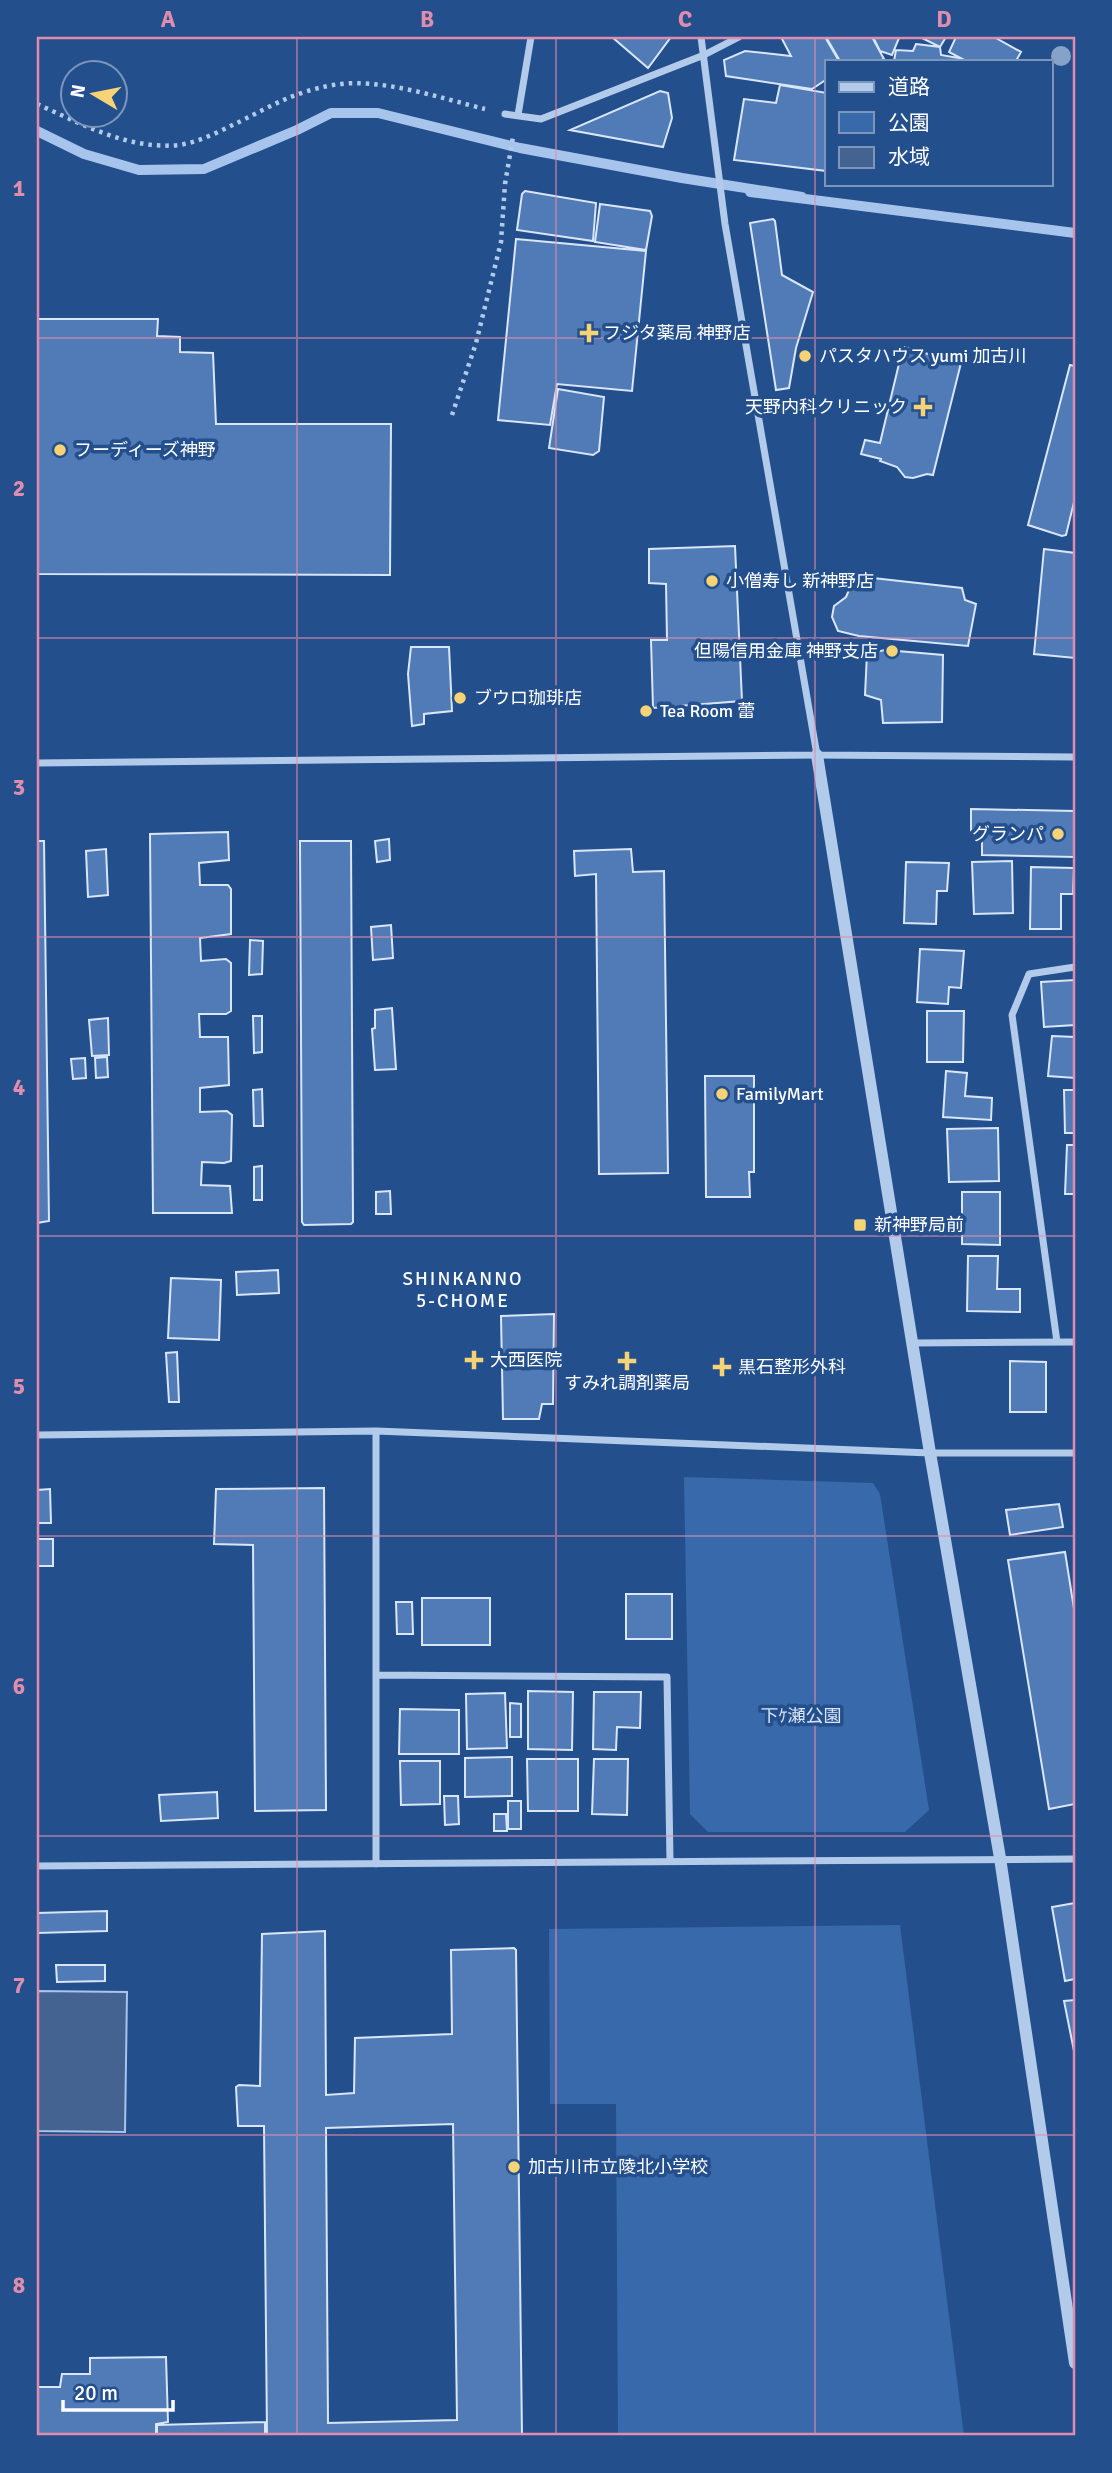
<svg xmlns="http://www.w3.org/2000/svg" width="1112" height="2473" viewBox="0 0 1112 2473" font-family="Signika,'Noto Sans JP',sans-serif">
<rect width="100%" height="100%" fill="#244f8d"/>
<path fill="#3869aa" d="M684,1477L873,1483L880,1494L929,1810L905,1832H708L690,1814Z
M900,1925L964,2436H618L616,2104H550L549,1929Z"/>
<path fill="#446390" stroke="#a7c5ec" stroke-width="2" d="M37,1991L127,1992L125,2132L37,2131Z"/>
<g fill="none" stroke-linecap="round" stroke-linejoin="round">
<path stroke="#a7c5ec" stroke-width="10" d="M37,131L84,154L139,170L204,169L297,130L331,113H378L520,148L682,178L802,197L750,192L1075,233"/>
</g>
<path fill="#507bb6" stroke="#d8e6f8" stroke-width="2" fill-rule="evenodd" d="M612,37H671L648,68Z
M781,37H825L839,61H827V79L812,89L726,76L724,60L745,51L791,56Z
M826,37H872L884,59L879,61H840Z
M873,37H896L899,38L892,55L880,51Z
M920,37H946L940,47Z
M956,37H994L1021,52L1016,61H966L949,52Z
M916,44L940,47L941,55L959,58V61H894L896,50L913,51Z
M780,85L827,93V171L734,160L744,99L776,103Z
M660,91L668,93L672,118L663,147L570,130Z
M525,191L596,203L593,241L517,230L522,194Z
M600,204L650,211L652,216L646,250L595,242Z
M773,219L775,221L782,275L813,292L796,348L789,388L776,390L750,223Z
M516,239L646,251L632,391L557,384L550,425L498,420Z
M37,319H158L157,336L180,337V352L213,353L216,424H391L390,575L37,574Z
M903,347L961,363L933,475L927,474L913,478L905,477L897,467L880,461L881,459L861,454L865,440L880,443Z
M1070,365L1075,366V498L1066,535L1062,536L1028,525Z
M558,389L604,397L599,451L593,455L549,448Z
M735,546L742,701L653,708L651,640H667L666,584L649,583V549Z
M1044,549L1075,553V658L1034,654Z
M855,576L962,588L965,600L976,604L968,646L859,636L838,631L832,617L834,606L846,597Z
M411,647H449L452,711L424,714V724L412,726L408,674Z
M886,650L943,655L942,722L883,723L881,700L865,695L867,653Z
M971,809L1075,811V857L982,855V831H971Z
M228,832L229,860L199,863L200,885H228L231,889V934L200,938L201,961L226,959L231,963V1011L226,1014H199L200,1037H228L229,1085L200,1088V1112L227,1111L232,1115L231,1161L224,1163L202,1162L201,1185L230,1186L232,1213H153L150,834Z
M389,839L390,860L377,862L375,841Z
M37,841H44L49,1221L37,1223Z
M300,841H351L353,1222L351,1224L304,1225L302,1222Z
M106,849L108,895L88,897L86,851Z
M631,849L633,872L664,871L668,1173L599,1174L596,874L575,876L574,851Z
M1012,861L1013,913L974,914L972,862Z
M906,862L949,863L947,891H937L936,924L904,923Z
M1031,867L1074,868L1073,894H1061V929H1030Z
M391,925L393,958L373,960L371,927Z
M250,940L263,941L262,974L249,975Z
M920,949L964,951L961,988L949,987L948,1004L917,1002Z
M1075,980V1025L1044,1027L1041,982Z
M392,1008L396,1069L375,1070L372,1029L375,1028V1010Z
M927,1011H964L963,1062H927Z
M253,1016H262V1052L254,1053Z
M108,1018L109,1055L92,1056L89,1020Z
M1052,1036L1075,1037V1078L1048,1076Z
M107,1057L108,1077L96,1078L95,1058Z
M85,1058L86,1078L73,1079L71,1059Z
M946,1071L967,1073L965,1096L992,1098L991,1120L943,1117Z
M705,1076H754V1172H749L750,1197H706Z
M262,1089L263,1126H254L253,1090Z
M1064,1090H1075V1133H1065Z
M998,1128L999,1181L949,1182L947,1129Z
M1067,1145H1075V1194H1065Z
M262,1166V1200H254V1167Z
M390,1191L391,1214H376V1192Z
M962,1192H1000V1245L962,1244Z
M968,1256H998L997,1289H1020V1312L967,1311Z
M278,1270L279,1293L237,1295L236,1272Z
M171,1278L221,1280L219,1340L168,1338Z
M554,1314L553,1404H542L539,1419H503L501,1316Z
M177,1352L179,1402H169L166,1353Z
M1010,1361L1046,1362V1412H1010Z
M324,1488L326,1810L255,1811L253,1545L214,1544L216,1489Z
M50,1489L51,1523H37V1490Z
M1059,1504L1063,1527L1010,1535L1006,1510Z
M37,1539H53V1566H37Z
M1065,1552L1075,1615V1804L1049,1809L1008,1560Z
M626,1594H672V1639H626Z
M422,1598H490V1645H422Z
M396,1602H412L413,1634H397Z
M528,1691L573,1692L572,1750L528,1749Z
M594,1692H641L640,1728L617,1727L616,1750L593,1749Z
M505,1693L507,1748L467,1749L466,1694Z
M510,1703L521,1704V1737H510Z
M400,1709L459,1710V1754H399Z
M512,1757V1796L465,1797V1758Z
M527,1759H578V1811H528Z
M594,1759H628L627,1815L592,1814Z
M400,1761H440V1804L401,1805Z
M217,1792L218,1818L161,1821L159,1795Z
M444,1796H458L459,1824L445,1825Z
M508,1801H521V1829H508Z
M494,1814H506L507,1831H494Z
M1075,1903V1979L1065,1981L1052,1907Z
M107,1911V1931L37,1933V1913Z
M325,1931L326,2095L354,2093L355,2038L452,2034L451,1950L514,1948L516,1950L522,2436H267L264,2126H238L236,2087L239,2085L260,2086L262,1934ZM453,2124L457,2420L328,2423L326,2128Z
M56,1965H105V1981L57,1982Z
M1075,2000V2056L1064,2001Z
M166,2357L168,2422L156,2424V2436H37V2387H60L62,2374H90V2358Z
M265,2422V2436H157V2425Z"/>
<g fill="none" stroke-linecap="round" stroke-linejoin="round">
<path stroke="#b3cbeb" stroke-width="4.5" stroke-dasharray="3.5 5" stroke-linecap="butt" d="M37,104C82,124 128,150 179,145C200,142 220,131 239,122C273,105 294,92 333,85C380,77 440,98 485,109
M452,415L476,343L501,242L505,184L513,137"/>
<path stroke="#b3cbeb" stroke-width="7" d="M701,37L725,224L817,755
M505,114L541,119L704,55L739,37
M518,115L531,37
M37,763L817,755L1075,757
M1057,1342L1012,1015L1029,974L1075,967
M913,1343L1075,1342
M37,1435L376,1431L930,1453H1075
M376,1675L667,1677L670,1861
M376,1864V1431
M37,1866L1075,1859"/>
<path stroke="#b3cbeb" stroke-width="12" d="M817,755L930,1453L1000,1858L1075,2363"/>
</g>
<circle fill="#87a2c8" cx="1061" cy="56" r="10"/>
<path fill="none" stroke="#e08cad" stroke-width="2" stroke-opacity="0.55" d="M297,37V2436M556,37V2436M815,37V2436M37,338H1075M37,638H1075M37,937H1075M37,1236H1075M37,1536H1075M37,1836H1075M37,2135H1075"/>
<g fill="#f6d476" stroke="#244f8d" stroke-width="2.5">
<path d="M585.5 322.5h7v7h7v7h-7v7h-7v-7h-7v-7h7z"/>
<circle cx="805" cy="356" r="7"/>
<path d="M919.5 396.5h7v7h7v7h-7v7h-7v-7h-7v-7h7z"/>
<circle cx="60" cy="450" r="7"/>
<circle cx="712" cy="581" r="7"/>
<circle cx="892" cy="651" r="7"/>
<circle cx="460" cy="698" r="7"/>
<circle cx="646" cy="711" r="7"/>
<circle cx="1058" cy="834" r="7"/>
<circle cx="722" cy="1094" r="7"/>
<rect x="853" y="1218" width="14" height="14" rx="3.5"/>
<path d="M470.5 1349.5h7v7h7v7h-7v7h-7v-7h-7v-7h7z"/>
<path d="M623.5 1350.5h7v7h7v7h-7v7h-7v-7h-7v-7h7z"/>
<path d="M718.5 1356.5h7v7h7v7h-7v7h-7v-7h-7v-7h7z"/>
<circle cx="514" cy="2167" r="7"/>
</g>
<g text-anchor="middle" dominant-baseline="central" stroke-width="7" stroke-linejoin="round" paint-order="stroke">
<g font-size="18" fill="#fff" stroke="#244f8d" text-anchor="start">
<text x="603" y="333">フジタ薬局 神野店</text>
<text x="819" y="356">パスタハウス yumi 加古川</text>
<text x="907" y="407" text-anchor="end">天野内科クリニック</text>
<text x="74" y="450">フーディーズ神野</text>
<text x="726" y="581">小僧寿し 新神野店</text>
<text x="878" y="651" text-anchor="end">但陽信用金庫 神野支店</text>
<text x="474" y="698">ブウロ珈琲店</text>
<text x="660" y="711">Tea Room 蕾</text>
<text x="1044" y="834" text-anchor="end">グランパ</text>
<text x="736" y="1094">FamilyMart</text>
<text x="874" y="1225">新神野局前</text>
<text x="490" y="1360">大西医院</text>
<text x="738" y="1367">黒石整形外科</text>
<text x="627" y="1383" text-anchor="middle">すみれ調剤薬局</text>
<text x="528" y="2167">加古川市立陵北小学校</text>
</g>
<g font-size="18" fill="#d8e6f8" stroke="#244f8d">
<text x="801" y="1716">下ｹ瀬公園</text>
</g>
<g font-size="19" letter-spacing="2" fill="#fff" stroke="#244f8d">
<text x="463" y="1279">SHINKANNO<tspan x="463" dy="22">5-CHOME</tspan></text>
</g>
</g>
<rect width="1112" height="2473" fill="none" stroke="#244f8d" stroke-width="77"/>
<rect x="825" y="60" width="228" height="126" fill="#244f8d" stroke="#7c95bb" stroke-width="2"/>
<rect x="839" y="82" width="35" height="10" fill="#b3cbeb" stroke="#7c95bb" stroke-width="2"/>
<text x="888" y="94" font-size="21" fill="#ffffff">道路</text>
<rect x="839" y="112" width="35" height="21" fill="#3869aa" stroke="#7c95bb" stroke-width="2"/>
<text x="888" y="130" font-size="21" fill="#ffffff">公園</text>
<rect x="839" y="147" width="35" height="21" fill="#446390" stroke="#7c95bb" stroke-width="2"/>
<text x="888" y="164" font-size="21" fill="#ffffff">水域</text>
<g transform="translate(94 94) rotate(280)"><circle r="33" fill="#244f8d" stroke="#7c95bb" stroke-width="2"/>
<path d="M0-5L12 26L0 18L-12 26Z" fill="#f6d476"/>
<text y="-10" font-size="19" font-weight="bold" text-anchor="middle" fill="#ffffff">N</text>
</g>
<path d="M63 2400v10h110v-10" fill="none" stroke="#ffffff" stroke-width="3.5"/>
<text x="74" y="2400" font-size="21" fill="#ffffff" stroke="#244f8d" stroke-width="5" paint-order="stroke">20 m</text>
<rect x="38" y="38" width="1036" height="2396" fill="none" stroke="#e08cad" stroke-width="2.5"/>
<g font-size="23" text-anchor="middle" font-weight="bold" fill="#e08cad">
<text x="168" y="27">A</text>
<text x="427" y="27">B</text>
<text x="685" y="27">C</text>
<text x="944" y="27">D</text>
<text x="19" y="196">1</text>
<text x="19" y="496">2</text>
<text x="19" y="795">3</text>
<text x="19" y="1095">4</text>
<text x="19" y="1394">5</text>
<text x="19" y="1694">6</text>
<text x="19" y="1993">7</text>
<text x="19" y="2293">8</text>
</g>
</svg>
